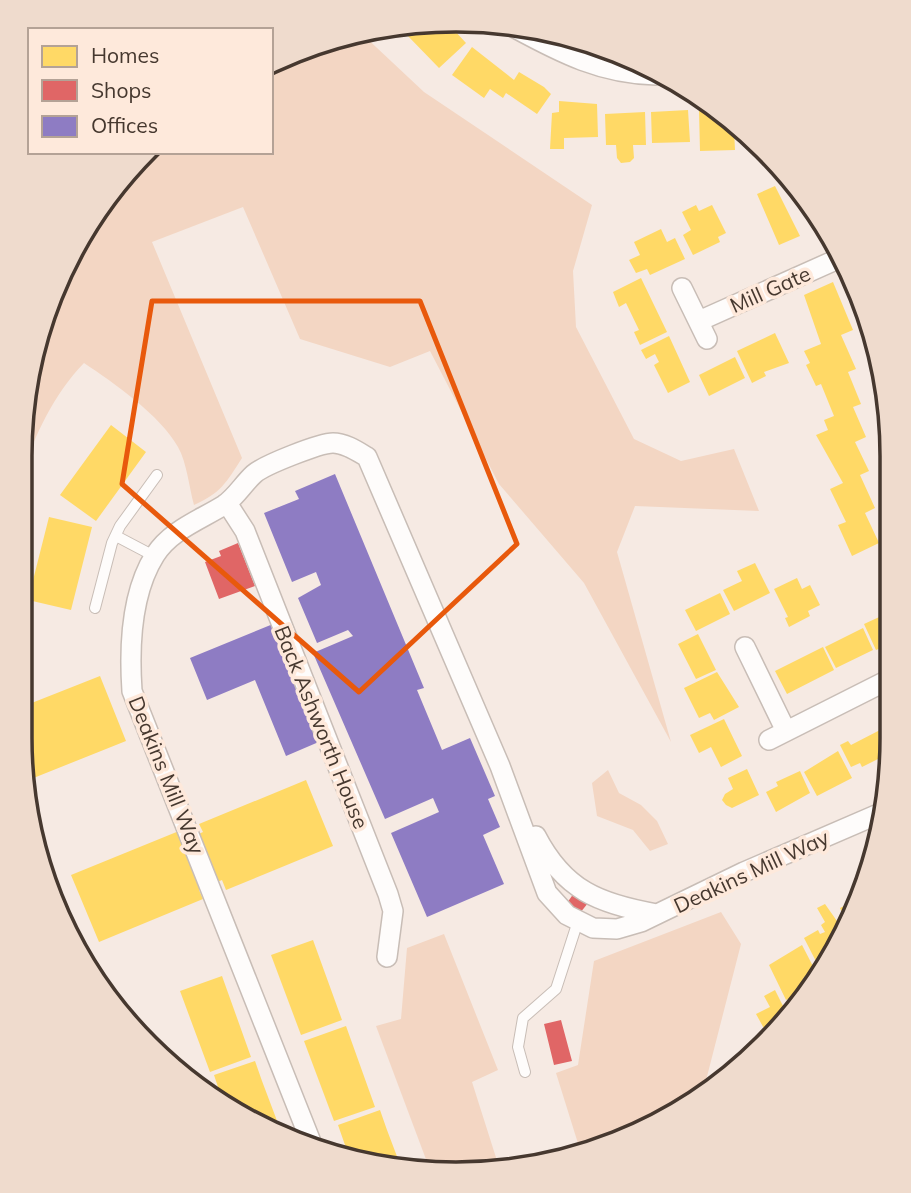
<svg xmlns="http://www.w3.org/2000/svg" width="911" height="1193" viewBox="0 0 911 1193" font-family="Mulish,sans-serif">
<rect width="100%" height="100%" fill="#f6eae3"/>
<path fill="#f3d6c3" d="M360,32L424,92L592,205L573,271L576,327L634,439L681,461L734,449L759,511L635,506L617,552L671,742L584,583L499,484L430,351L390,367L300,339L243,207L152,242L242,458C226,483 221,493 194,505C189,487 187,463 178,447C160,415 114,383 84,363C53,395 36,434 20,476V427L34,342L109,190L150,152H271V69Z
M608,770L619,793L641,805L657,821L668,844L650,851L633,830L597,816L592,783Z
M721,912L741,944L702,1096L595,1151L581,1153L556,1073L578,1065L594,961Z
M444,934L498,1070L472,1082L499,1167L456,1174L430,1170L376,1026L401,1019L407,948Z"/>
<path fill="#ffd966" d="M412,28H457L454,30L466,43L439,68L406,34Z
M472,47L514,80L519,72L544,87L551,94L537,114L506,93L503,98L490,89L484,98L452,75Z
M559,101L597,104L598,137L564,138V149H550L552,113L559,112Z
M688,110L690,142L652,143L651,112Z
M699,110H715L734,129L735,150L700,151Z
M645,112L646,145H633L634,158L630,162L621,163L617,158L616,145H606L605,114Z
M775,186L800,236L779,245L757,194Z
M696,205L699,211L712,205L726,233L718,237L720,242L693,255L683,235L691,230L682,212Z
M661,229L667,242L675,238L685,259L650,275L647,269L636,273L629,260L640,255L634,242Z
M641,278L667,332L640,345L634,332L639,330L626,303L619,307L613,292Z
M833,282L853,330L841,335L856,369L848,372L861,404L853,407L866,437L855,442L869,471L860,475L875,508L865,513L879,543L852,556L838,525L846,522L830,489L843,483L816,435L828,430L824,420L834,416L821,384L816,386L806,365L810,363L804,351L821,344L804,295Z
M775,333L789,363L764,372L766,376L752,383L737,351Z
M669,336L690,382L668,393L654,365L659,362L655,354L646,359L641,350Z
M735,357L745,378L709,396L699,375Z
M111,425L146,452L96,521L60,495Z
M49,517L92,527L71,610L28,600Z
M755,563L770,593L734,611L723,590L742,581L737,571Z
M797,578L802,589L810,585L820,605L808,611L810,616L789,627L785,618L788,617L774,589Z
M720,593L730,614L696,631L685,610Z
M888,613V645L876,650L864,624Z
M863,628L873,650L836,668L825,647Z
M698,634L716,670L696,679L678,644Z
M823,647L834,670L787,694L775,671Z
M717,672L739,707L714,720L710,713L699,718L684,688Z
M100,676L126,741L31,779L22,756L19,708Z
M724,719L742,756L721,767L711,747L699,753L690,735Z
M880,730L888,746V754L862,767L860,763L851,767L840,745L848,741L851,745Z
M838,751L852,778L817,796L804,772Z
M747,769L759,795L732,808L726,805L722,800L725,794L733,789L728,778Z
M800,771L810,793L776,812L766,792L778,786L776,782Z
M306,780L333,846L226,890L222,880L199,890L203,899L99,942L71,875L179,831L183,841L203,832L199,824Z
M860,898L859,904L848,925L840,908Z
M825,904L844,931L822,973L804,938L818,930L820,934L825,932L821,925L825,922L817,908Z
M313,940L342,1020L301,1035L271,955Z
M802,945L816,972L803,978L809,989L786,1000L769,965Z
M222,976L251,1057L210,1072L180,991Z
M775,990L786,1012L766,1032L756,1014L770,1007L764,996Z
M346,1026L375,1107L334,1121L304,1041Z
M255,1061L262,1081L282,1134L238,1115L224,1105L214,1075Z
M380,1110L387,1130L401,1167L351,1160L345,1145L338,1125Z"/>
<path fill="#e06666" d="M238,543L255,586L219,599L205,562L221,556L219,551Z
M574,893L588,903L580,913L567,903Z
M561,1020L572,1061L554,1065L544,1024Z"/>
<path fill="#8e7cc3" d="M335,474L424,688L417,690L442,750L470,738L495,796L488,799L500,827L483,835L504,884L427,917L391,833L439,812L433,798L385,819L313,653L353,636L348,630L317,643L298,598L321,585L316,572L292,582L264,513L299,499L295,491Z
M273,624L321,741L286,756L255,680L207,700L190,658Z"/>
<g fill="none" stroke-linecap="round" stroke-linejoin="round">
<defs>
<path id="service" d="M116,536L154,556
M95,608L112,543L120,526L157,475
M525,1072L518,1047L523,1018L556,989L578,921"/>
<path id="minor" d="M515,28C561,53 602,74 656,75
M682,288L707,339
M699,321L840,258
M227,503L245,531L388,894L393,911L387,957
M745,647L786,731
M769,740L888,680
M536,836C564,890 599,904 657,914
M313,1147L132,691C129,647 131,593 155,555C171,530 200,520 224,505C236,497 243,484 254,474C264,465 320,443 333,443C345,443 357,451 367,457L500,766L547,893L567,915L593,928L617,929L641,922L744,872L883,812"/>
</defs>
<use href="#service" stroke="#c8bdb6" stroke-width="12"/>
<use href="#minor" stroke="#c8bdb6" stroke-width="22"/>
<use href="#service" stroke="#fefcfb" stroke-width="10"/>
<use href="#minor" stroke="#fefcfb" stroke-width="19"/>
</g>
<path fill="none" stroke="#e8590c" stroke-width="5" stroke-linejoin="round" d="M152,301H420L517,544L359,692L122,484Z"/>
<g text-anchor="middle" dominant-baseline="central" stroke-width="7" stroke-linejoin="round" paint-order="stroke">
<g font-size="21" fill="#46382f" stroke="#fee9db">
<text transform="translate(770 289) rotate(-24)">Mill Gate</text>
<text transform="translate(322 727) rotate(68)">Back Ashworth House</text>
<text transform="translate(167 775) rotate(68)">Deakins Mill Way</text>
<text transform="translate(751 871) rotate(-25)">Deakins Mill Way</text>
</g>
</g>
<path d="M0 0H911V1193H0ZM456 32H456A424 424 0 0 1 880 456V738A424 424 0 0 1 456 1162H456A424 424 0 0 1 32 738V456A424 424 0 0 1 456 32Z" fill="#efdbcd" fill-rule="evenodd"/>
<path fill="none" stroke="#46382f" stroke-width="3.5" d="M456 32H456A424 424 0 0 1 880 456V738A424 424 0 0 1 456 1162H456A424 424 0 0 1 32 738V456A424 424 0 0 1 456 32Z"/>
<rect x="28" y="28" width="245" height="126" fill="#fee9db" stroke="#b4a296" stroke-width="2"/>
<rect x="42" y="46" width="35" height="21" fill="#ffd966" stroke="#b4a296" stroke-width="2"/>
<text x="91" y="63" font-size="21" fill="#46382f">Homes</text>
<rect x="42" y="80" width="35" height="21" fill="#e06666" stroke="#b4a296" stroke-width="2"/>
<text x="91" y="98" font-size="21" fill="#46382f">Shops</text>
<rect x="42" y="116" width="35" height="21" fill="#8e7cc3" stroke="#b4a296" stroke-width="2"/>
<text x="91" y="133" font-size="21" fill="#46382f">Offices</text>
</svg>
